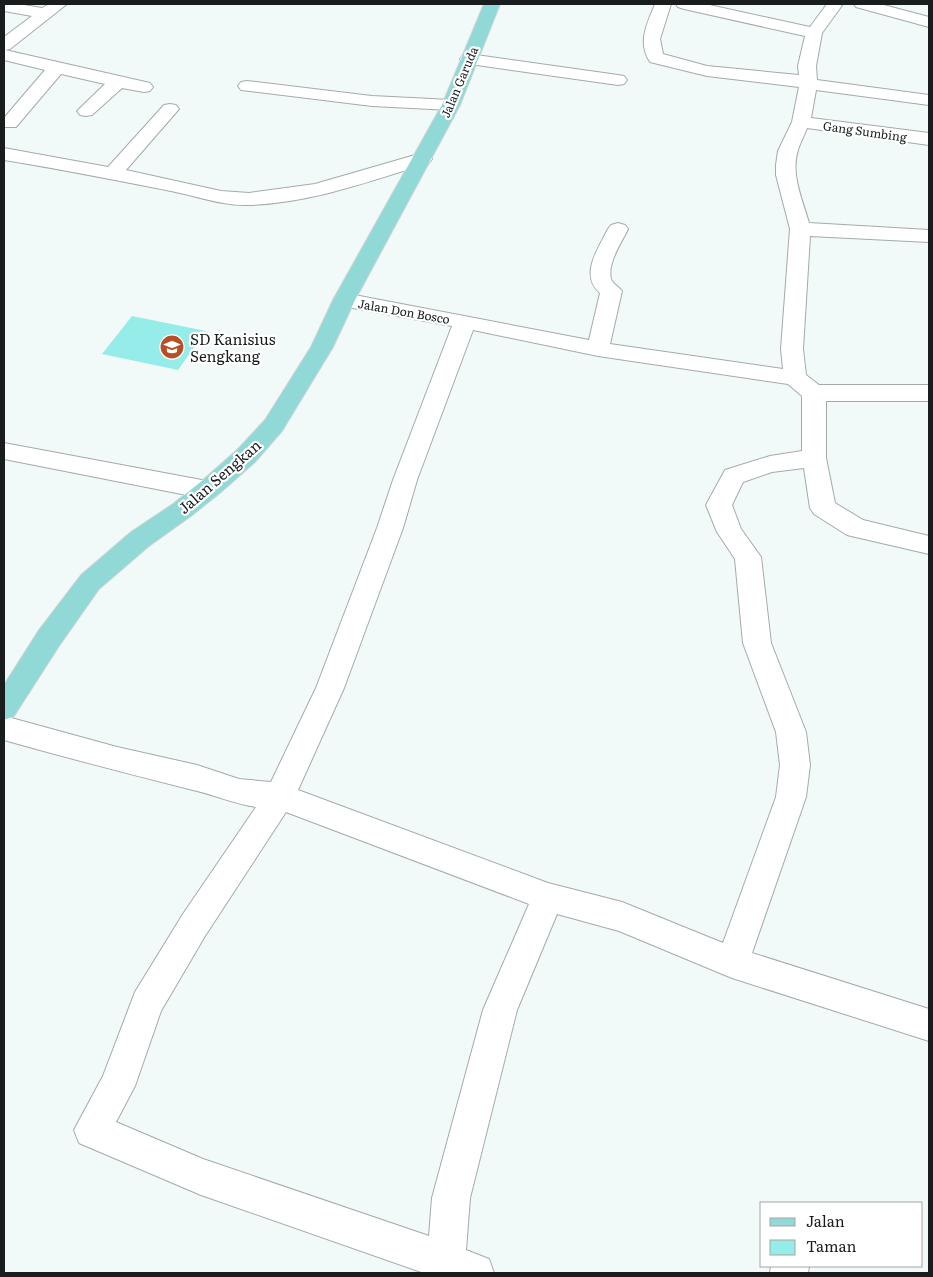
<svg xmlns="http://www.w3.org/2000/svg" width="933" height="1277" viewBox="0 0 933 1277" font-family="Literata,serif">
<rect width="100%" height="100%" fill="#f2faf9"/>
<path fill="#96ece8" d="M132,316L206,331L178,370L102,354Z"/>
<g fill="none" stroke-linecap="round" stroke-linejoin="round">
<defs>
<path id="minor" d="M4,4H18L42,8L49,4H67L10,49L5,50L150,83L153,87L150,91L144,92L122,88L92,115L86,116L80,115L77,111L105,84L61,74L16,127H4V118L45,70L4,60V37L32,16L4,11Z
M655,4H671L660,39L663,54L707,66L799,75L798,66L805,36L684,9L678,7L676,4H705L810,27L827,4H843L822,33L816,66L817,80L929,95V105L816,90L811,118L929,133V145L807,128C804,136 800,143 798,150C790,174 803,201 809,223L929,230V242L810,236L803,349L806,375L819,385H929V401H826V458L835,503L863,520L929,536V554L847,535L814,514L810,508L804,468L772,472L743,482L732,505L741,529L761,557L771,643L806,732L810,765L806,797L752,953L929,1009V1041L732,978L619,931L557,914L517,1010L470,1198L466,1250L489,1259L494,1273H424L201,1195L79,1143L74,1130L103,1076L135,992L183,914L256,807C234,804 215,795 193,790C130,774 67,758 4,740V716L117,747L197,765L239,779L271,782L316,688L377,528L393,480L452,326L336,305L333,300L336,295L344,293L589,340L600,293C579,275 598,249 608,229L611,225L618,223L625,225L628,229C622,242 607,263 611,279C613,284 619,287 622,291L610,344L783,369L781,349L790,229L776,175V165L778,151L792,122L799,87L707,76L650,62C637,42 647,24 655,4ZM473,330L598,356L788,384L802,396V451L770,456L725,470L706,505L717,532L735,559L743,643L776,732L780,765L776,797L723,943L622,902L548,883L298,790L344,688L403,528L417,480ZM286,812L529,904L483,1010L432,1198L429,1236L203,1159L116,1122L135,1086L161,1011L205,936Z
M854,4H880L929,17V27L856,7Z
M469,54L618,75L624,76L627,80L624,84L618,85L463,63L460,59L463,55Z
M247,81L372,96L451,100L457,101L460,105L457,109L451,110L372,106L241,90L238,86L241,82Z
M170,104L176,105L179,109L126,170L221,191L249,193L315,184L422,153L429,155L432,159L429,163C370,181 311,203 249,205C222,206 197,196 171,191C115,180 60,169 4,160V148L108,167L164,105Z
M4,443L207,481L216,484L219,490L216,496L207,499L4,459Z
M771,1266H809L808,1273H770Z"/>
<path id="major" d="M484,4H500L460,105L355,300L333,347L282,431L255,462L221,492L191,516L149,546L99,589L59,646L14,716L4,720V685L39,630L81,575L131,532L173,504L203,480L237,450L265,420L311,347L333,300L442,105Z"/>
</defs>
<use href="#minor" stroke="#a3abaa" stroke-width="2"/>
<use href="#major" stroke="#d6d6d6" stroke-width="2"/>
<use href="#minor" fill="#fff" fill-rule="evenodd"/>
<use href="#major" fill="#91d9d6" fill-rule="evenodd"/>
</g>
<defs>
<symbol id="school-disc" viewBox="-11 -11 22 22"><circle r="9.5" fill="#b65024" stroke="#fff"/><path d="M0-5L7-2L0 1L-7-2ZM-4 1L0 2.5L4 1V4Q0 6-4 4Z" fill="#fff"/></symbol>
</defs>
<g fill-rule="evenodd">
<use href="#school-disc" x="158" y="333" width="28" height="28"/>
</g>
<g text-anchor="middle" dominant-baseline="central" stroke-width="4.5" stroke-linejoin="round" paint-order="stroke">
<g font-size="12" fill="#1a1d1d" stroke="#fff">
<text transform="translate(459 82) rotate(-67)">Jalan Garuda</text>
<text transform="translate(865 131) rotate(8)">Gang Sumbing</text>
<text transform="translate(404 311) rotate(10)">Jalan Don Bosco</text>
</g>
<g font-size="15" fill="#1a1d1d" stroke="#fff" text-anchor="start">
<text x="190" y="338">SD Kanisius<tspan x="190" dy="17">Sengkang</tspan></text>
</g>
<g font-size="15" fill="#1a1d1d" stroke="#fff">
<text transform="translate(219 476) rotate(-41)">Jalan Sengkan</text>
</g>
</g>
<rect width="933" height="1277" fill="none" stroke="#1a1d1d" stroke-width="10"/>
<rect x="760" y="1202" width="162" height="65" fill="#ffffff" stroke="#a3a5a5"/>
<rect x="770" y="1218" width="25" height="8" fill="#91d9d6" stroke="#a3a5a5"/>
<text x="806" y="1227" font-size="15" fill="#1a1d1d">Jalan</text>
<rect x="770" y="1240" width="25" height="15" fill="#96ece8" stroke="#a3a5a5"/>
<text x="806" y="1252" font-size="15" fill="#1a1d1d">Taman</text>
</svg>
